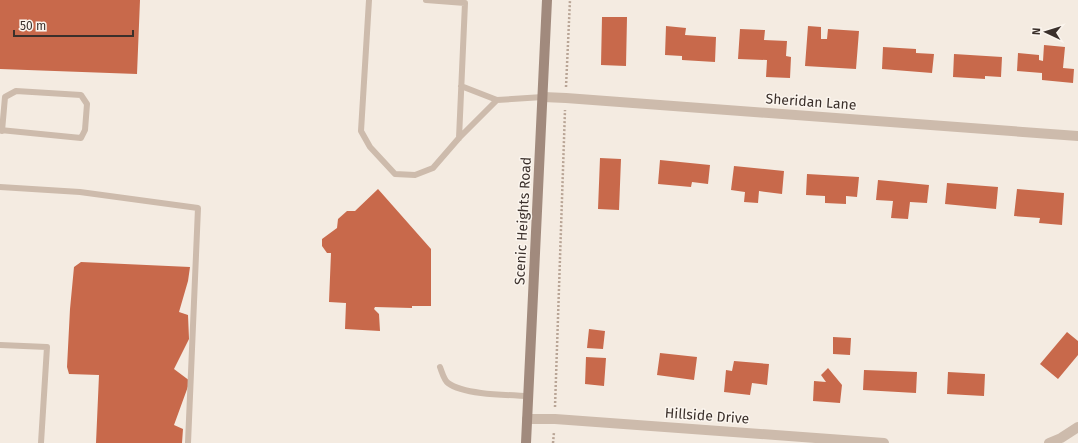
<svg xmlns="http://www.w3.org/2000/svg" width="1078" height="443" viewBox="0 0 1078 443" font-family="'Fira Sans',sans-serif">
<rect width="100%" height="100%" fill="#f4ebe1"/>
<path fill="#c8694b" d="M0,0H140L137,74L0,69Z
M602,17H627L626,66L601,65Z
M666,26L686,28L685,35L716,37L715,62L682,60V56L665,55Z
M808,26L821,27V39H827L828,29L859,31L856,69L805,66Z
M740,29L765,30L764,40L787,41L786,56L791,57L790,78L766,77L767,60L738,59Z
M1044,45L1065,47L1063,68L1074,69L1073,83L1042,80V73L1017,71L1018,53L1039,55V60L1043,61Z
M883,47L916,49V53L934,54L932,73L882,69Z
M954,54L1002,57L1001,77L985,76V79L953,77Z
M600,158L621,159L619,210L598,209Z
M660,160L710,165L708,184L692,182L691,187L658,184Z
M734,166L784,171L782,194L759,191L758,203L744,202L745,192L731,190Z
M807,174L859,177L857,197L846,196V204L825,203V196L806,195Z
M878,180L929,185L927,203L910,202L908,219L891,218L893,201L876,200Z
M947,183L998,187L996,209L945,204Z
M378,189L431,249V306H412V308L375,307L374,309L379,314L380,331L345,329L346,303L329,302L331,253H327L322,246V239L337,228L338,219L347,211H355Z
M1017,189L1064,193L1062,225L1039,223L1040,218L1014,216Z
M81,262L190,267L188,281L179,312L188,315L189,339L174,369L190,381L174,425L183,429L182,443H96L99,375L69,374L67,367L70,309L74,267Z
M589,329L605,331L603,349L587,348Z
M1067,332L1078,341V355L1058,379L1040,364Z
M833,337L851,338L850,355L833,354Z
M660,353L697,357L694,380L657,375Z
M586,357L606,358L604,386L585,384Z
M734,361L769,364L767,385L752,383L750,395L724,392L726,370L732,371Z
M828,368L842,385L840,403L813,401L814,381L826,382L821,375Z
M864,370L917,372L916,393L863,390Z
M948,372L985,374L984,396L947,394Z"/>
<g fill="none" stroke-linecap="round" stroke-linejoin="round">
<path stroke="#b9a596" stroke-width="2.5" stroke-dasharray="2 2" stroke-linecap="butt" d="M566,87L570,0
M555,407L565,110
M553,443L554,432"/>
<path stroke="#cdbbac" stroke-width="6" d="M369,0L361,131L370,147L395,174L415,175L433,168L459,138L497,100L543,97
M426,0L465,3L459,138
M461,86L497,100
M0,130L81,138L85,130L87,104L81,95L16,91L5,97L2,131
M0,187L80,192L198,208L188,443
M0,345L47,347L41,443
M440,367C442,372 444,380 448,383C464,395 509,395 529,396"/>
<path stroke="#cdbbac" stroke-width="10" d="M543,97L566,98L1078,136
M527,419H555L884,443
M1049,443L1061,438L1078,427"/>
<path stroke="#a18a7d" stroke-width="10" d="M526,443L547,0"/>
</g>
<g text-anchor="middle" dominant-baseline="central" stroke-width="3" stroke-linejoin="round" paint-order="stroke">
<g font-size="14" fill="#3b302b" stroke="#fbf5ee">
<text transform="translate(811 102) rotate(4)">Sheridan Lane</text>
<text transform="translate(523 221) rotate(-87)">Scenic Heights Road</text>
<text transform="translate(707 416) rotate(4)">Hillside Drive</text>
</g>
</g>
<g transform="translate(1046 32) rotate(274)" stroke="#fbf5ee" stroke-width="3" paint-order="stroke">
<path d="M0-3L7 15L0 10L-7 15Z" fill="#3b302b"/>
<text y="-6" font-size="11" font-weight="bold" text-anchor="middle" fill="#3b302b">N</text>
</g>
<path d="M14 30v6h119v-6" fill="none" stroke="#3b302b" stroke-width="2"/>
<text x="20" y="30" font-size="12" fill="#3b302b" stroke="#fbf5ee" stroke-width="3" paint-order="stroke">50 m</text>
</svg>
